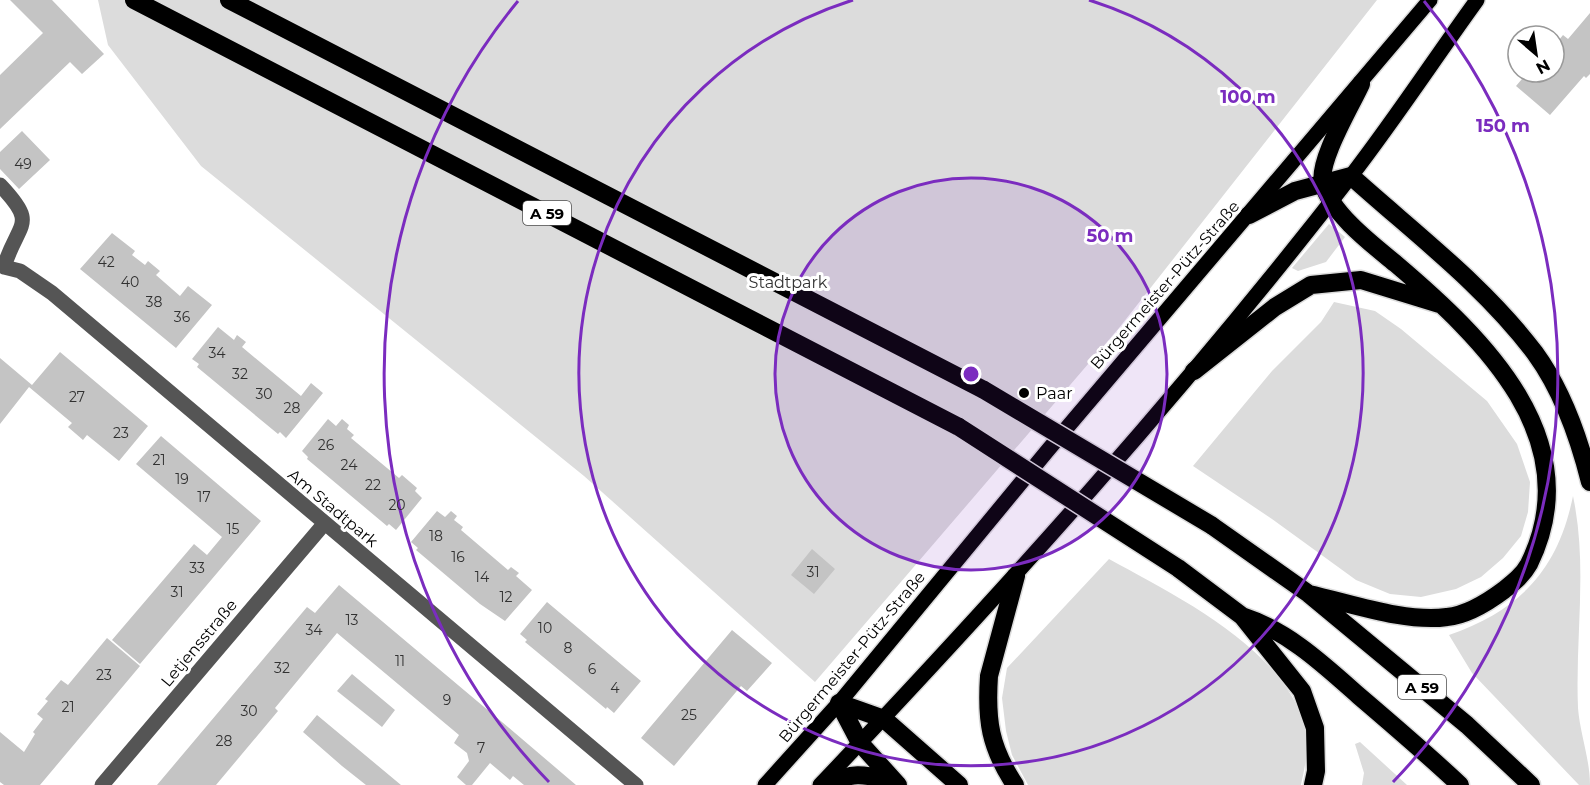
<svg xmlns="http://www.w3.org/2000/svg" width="1590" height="785" viewBox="0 0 1590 785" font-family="Montserrat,sans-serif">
<rect width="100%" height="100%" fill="#fff"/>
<path fill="#dcdcdc" d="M98,0H1377L1119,328L815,682L584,476L201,166L108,45Z
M1329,224L1345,237L1326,262L1298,271L1292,268Z
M1334,302L1375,311L1401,329L1487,401L1517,444L1530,482L1528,512L1521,536L1503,558L1481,577L1456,589L1421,597L1390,594L1356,580L1272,519L1193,466L1272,371L1321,322Z
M1573,496C1588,567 1575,636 1578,708C1580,734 1590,759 1590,785H1579L1472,673L1449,635C1520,610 1558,570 1573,496Z
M1109,559C1176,596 1282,647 1305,726C1310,745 1305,766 1301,785H1028L1012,755L1006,731L1002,698L1007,668Z
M1360,742L1407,785H1362L1364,773L1355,744Z"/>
<path fill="#c4c4c4" d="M10,0H52L104,54L82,74L70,62L0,129V75L43,33Z
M1590,13V74L1586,78L1584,76L1550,115L1516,86L1528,72L1532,76L1536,72H1554V46L1563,35L1568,39Z
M22,131L50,160L19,189L0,169V152Z
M112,233L135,251L132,255L145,265L148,261L160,271L156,275L180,296L188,286L212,305L176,348L80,269Z
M218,327L234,340L237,335L246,342L242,347L301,396L311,383L323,393L286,438L280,432L278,434L197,367L199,364L192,359Z
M60,352L148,426L119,461L87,435L83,440L68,427L72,423L29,387L0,424V358L32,385Z
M328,419L336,426L342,419L349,425L347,429L354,435L351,438L399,478L402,475L417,488L415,491L422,498L396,530L389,524L387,526L307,459L308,457L302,451Z
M161,436L261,521L140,664L112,640L194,544L207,555L222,537L136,464Z
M437,511L445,517L451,511L457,516L454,520L463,527L461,530L508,570L511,567L519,573L516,576L532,590L505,621L480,604L416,550L418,548L411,542Z
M812,549L835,569L814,594L791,575Z
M339,585L515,733L576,785H524L513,776L510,780L490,763L472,785H466L457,777L469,761L467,753L454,743L459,735L337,633L275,708L278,711L216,785H157L307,607L315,613Z
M547,602L641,681L614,713L607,707L606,709L525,642L527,640L520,634Z
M732,630L772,663L747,691L741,686L674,766L641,738Z
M107,638L140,666L40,785H4L0,782V732L24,752L35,734L33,732L43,719L37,714L48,701L45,699L61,680L68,685Z
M352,674L395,710L382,727L337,691Z
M317,715L401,785H366L342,766L303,732Z"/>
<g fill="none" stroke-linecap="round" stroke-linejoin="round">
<defs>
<path id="major" d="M765,785L839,703L1048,450L1430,0
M820,785C1006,589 1186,389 1351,176C1395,119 1435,58 1477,0"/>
<path id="highway" d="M134,0L959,427
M229,0L984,390
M1249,215L1295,191L1351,176C1413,232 1484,285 1535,353C1562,390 1579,438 1590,482
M1194,371L1275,307L1311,285L1361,280L1439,304
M1211,525L1309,594L1467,725L1531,785
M1178,568L1242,616L1302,691L1315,728L1316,771L1313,785
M1309,594C1350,603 1406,623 1447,617C1468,615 1488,602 1504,590C1514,582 1523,575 1529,564C1590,440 1483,338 1396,264C1373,245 1332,214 1323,184C1317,162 1351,106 1361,84
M1242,616C1288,631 1323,664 1359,696C1393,725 1427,754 1460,785
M839,703L884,719L959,785
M839,703L860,743L898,785
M826,785C854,771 863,774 892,781
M1015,785C990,747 986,721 989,676L1016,576"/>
</defs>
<use href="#major" stroke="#dbdbdb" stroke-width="18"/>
<use href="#highway" stroke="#dbdbdb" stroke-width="21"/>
<path stroke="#555" stroke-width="15" d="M0,185C39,226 18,221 4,267
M4,267L20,271L52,293L636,785
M102,785L324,524"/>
<use href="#major" stroke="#000" stroke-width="15"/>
<use href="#highway" stroke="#000" stroke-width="18"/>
<defs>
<path id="highway-bridge" d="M984,390L1211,525
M959,427L1178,568"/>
</defs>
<use href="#highway-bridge" stroke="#dbdbdb" stroke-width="21" stroke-linecap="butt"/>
<use href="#highway-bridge" stroke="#000" stroke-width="18"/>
</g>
<circle cx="971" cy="374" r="196" fill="#7b2cbf" fill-opacity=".12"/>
<g fill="none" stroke="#7b2cbf" stroke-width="3">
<circle cx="971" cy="374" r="196"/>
<path d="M1089 0A392 392 0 1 1 853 0"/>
<path d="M549 782A587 587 0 0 1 518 1M1424 1A587 587 0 0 1 1393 782"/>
</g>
<circle fill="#000" stroke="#fff" stroke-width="2" cx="1024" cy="393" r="6"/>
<g text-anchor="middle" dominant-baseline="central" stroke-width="6" stroke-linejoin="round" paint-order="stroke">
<g font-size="14" fill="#313131">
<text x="23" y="164">49</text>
<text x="106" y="262">42</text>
<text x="130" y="282">40</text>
<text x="154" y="302">38</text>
<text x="182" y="317">36</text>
<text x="217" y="353">34</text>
<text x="240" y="374">32</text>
<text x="264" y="394">30</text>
<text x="77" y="397">27</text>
<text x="292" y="408">28</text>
<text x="121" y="433">23</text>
<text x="326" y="445">26</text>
<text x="159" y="460">21</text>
<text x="349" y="465">24</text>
<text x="182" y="479">19</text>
<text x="373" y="485">22</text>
<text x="204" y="497">17</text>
<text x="397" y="505">20</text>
<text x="233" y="529">15</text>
<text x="436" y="536">18</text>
<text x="458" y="557">16</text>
<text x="197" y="568">33</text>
<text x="813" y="572">31</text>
<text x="482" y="577">14</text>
<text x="177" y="592">31</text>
<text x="506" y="597">12</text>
<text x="352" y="620">13</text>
<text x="545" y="628">10</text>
<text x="314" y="630">34</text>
<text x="568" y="648">8</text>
<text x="400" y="661">11</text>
<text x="282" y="668">32</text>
<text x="592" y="669">6</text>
<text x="104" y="675">23</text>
<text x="615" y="688">4</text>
<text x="447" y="700">9</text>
<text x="68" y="707">21</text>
<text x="249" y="711">30</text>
<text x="689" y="715">25</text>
<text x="224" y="741">28</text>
<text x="481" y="748">7</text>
</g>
<g fill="#fff" stroke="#4c4c4c" stroke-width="1.5">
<rect x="523" y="201" width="48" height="24" rx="4.5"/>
<rect x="1398" y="675" width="48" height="24" rx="4.5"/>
</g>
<g font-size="15" font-weight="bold" fill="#000">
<text x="547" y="213">A 59</text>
<text x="1422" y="687">A 59</text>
</g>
<g font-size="16" fill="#333" stroke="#fff">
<text x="788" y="282">Stadtpark</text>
</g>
<g font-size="16" fill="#000" stroke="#fff">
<text transform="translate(1165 285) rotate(-49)">Bürgermeister-Pütz-Straße</text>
<text transform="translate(333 508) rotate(40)">Am Stadtpark</text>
<text transform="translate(199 643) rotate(-50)">Letjensstraße</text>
<text transform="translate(852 657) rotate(-50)">Bürgermeister-Pütz-Straße</text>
</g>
<g font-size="16" fill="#000" stroke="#fff" text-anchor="start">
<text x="1036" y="393">Paar</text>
</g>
</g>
<circle cx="971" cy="374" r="9" fill="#7b2cbf" stroke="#fff" stroke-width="3"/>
<g font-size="18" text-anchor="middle" font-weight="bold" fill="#7b2cbf" stroke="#fff" stroke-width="6" stroke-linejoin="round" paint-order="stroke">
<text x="1248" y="103">100 m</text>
<text x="1503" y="132">150 m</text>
<text x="1110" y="242">50 m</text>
</g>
<g transform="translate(1536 54) rotate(151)"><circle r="28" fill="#ffffff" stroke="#999999" stroke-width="1.5"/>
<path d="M0-4.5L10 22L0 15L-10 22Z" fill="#000000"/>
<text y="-9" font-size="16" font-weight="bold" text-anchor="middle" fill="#000000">N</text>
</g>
</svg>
